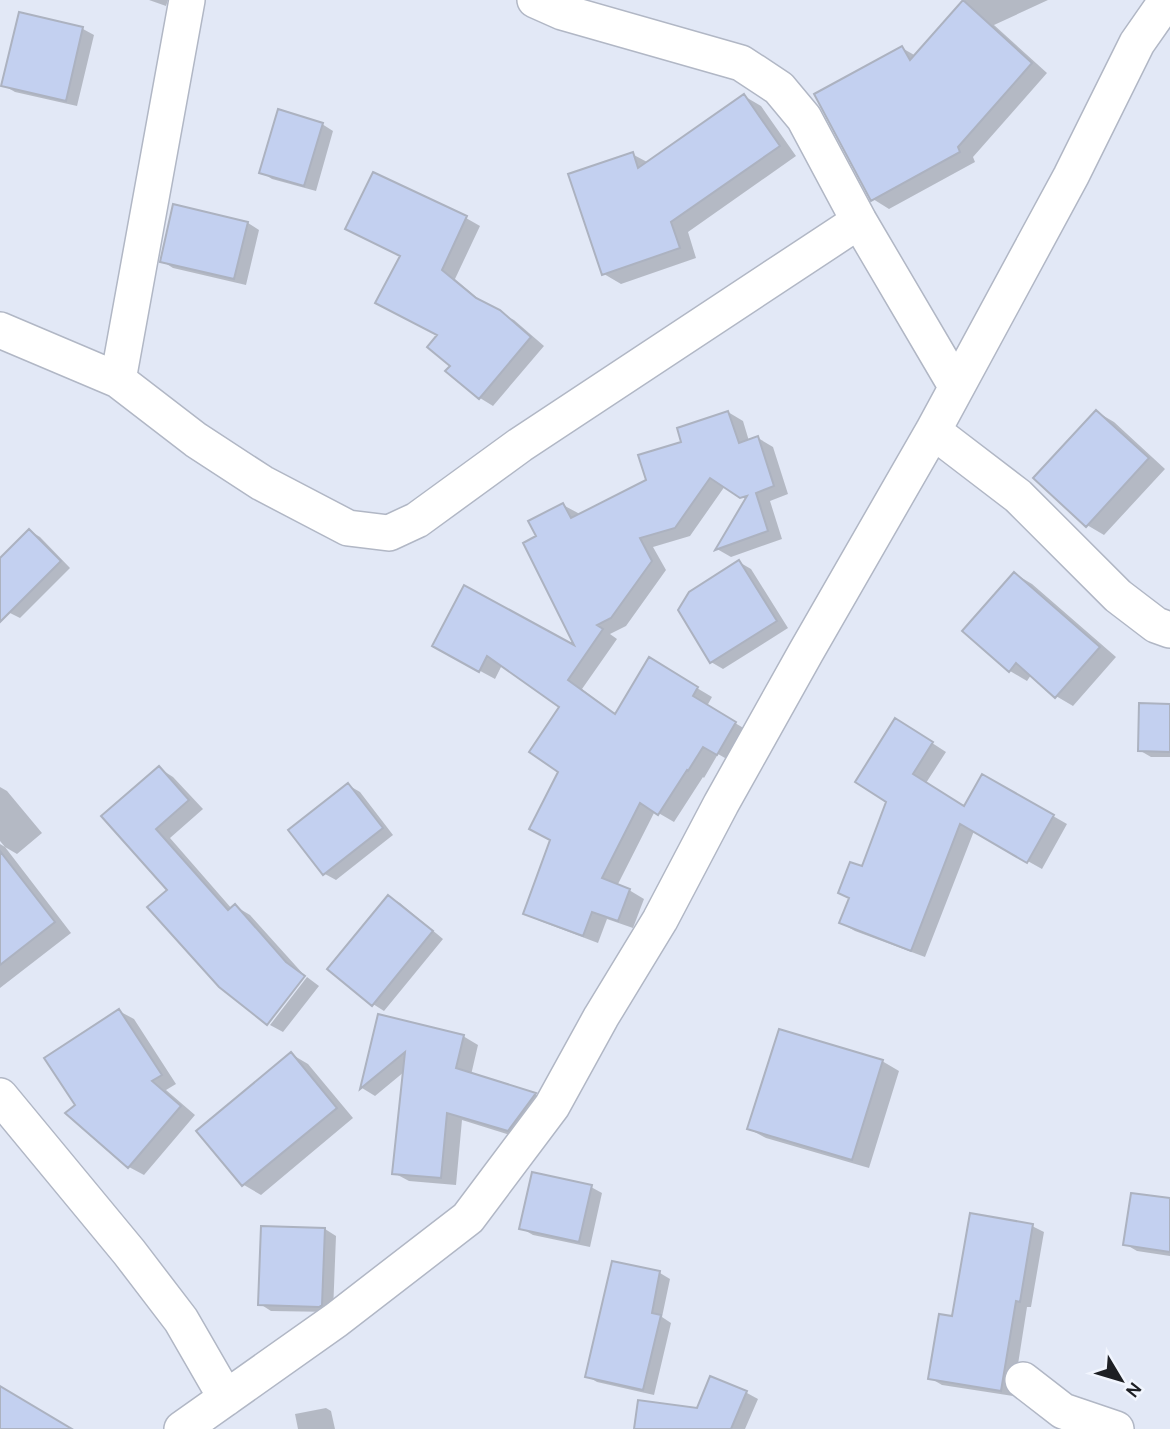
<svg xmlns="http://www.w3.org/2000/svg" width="1170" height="1429" viewBox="0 0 1170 1429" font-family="Karla,sans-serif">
<rect width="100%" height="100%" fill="#e2e8f6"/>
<path fill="#0003" d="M149,0H168L166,6Z
M965,0H1048L994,25L1047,73L973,157L975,162L889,209L873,199L902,48L916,56Z
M83,29L94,35L77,106L15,92L3,85Z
M744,96L761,106L796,156L688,232L696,258L621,284L604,274L632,154L649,163Z
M322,124L333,131L316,191L272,179L261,172Z
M466,218L480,226L455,279L487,306L514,320L544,346L493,406L480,398L452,366L439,335L391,310Z
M248,223L259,230L246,285L173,268L162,261Z
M728,412L743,421L749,441L758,438L773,447L788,494L770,501L782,539L731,557L717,549L747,500L725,486L690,536L653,547L666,570L626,626L610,634L617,639L582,689L616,715L650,660L712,697L707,706L750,732L732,762L718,754L704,778L703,777L674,822L655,811L617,886L629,890L644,899L633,928L607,919L598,943L540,921L525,913L552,840L560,771L561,707L502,665L495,679L449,654L578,649L538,537L563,505L578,513L579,516L648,480L684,444Z
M1097,412L1114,422L1165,469L1104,535L1087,525Z
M30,531L40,537L70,568L20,618L8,612L0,621V560Z
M739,562L751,569L788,628L723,669L711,662Z
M1015,574L1032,584L1116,657L1073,706L1056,696L1031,675L1027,681L1010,671Z
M1170,706V757H1151L1139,750Z
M909,728L946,752L926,783L965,808L983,776L1067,824L1042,869L974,831L925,957L855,931L841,923L889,801Z
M159,768L173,777L203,809L170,838L232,909L235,906L250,915L304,975L267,1023L169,890L104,817Z
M348,785L360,792L393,835L336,880L325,874Z
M0,787L7,791L42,833L17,854L5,847L0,841Z
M0,844L5,847L71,933L0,988Z
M389,897L400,903L443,939L384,1011L373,1004Z
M307,977L319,986L283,1032L270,1025Z
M119,1011L134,1019L176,1084L166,1090L195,1115L144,1175L129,1167L77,1105Z
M379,1016L463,1036L478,1045L471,1075L536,1095L550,1103L523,1139L462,1120L456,1185L409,1181L394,1173L404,1072L375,1096L362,1088Z
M291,1054L308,1064L353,1118L261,1195L244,1185L199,1131Z
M882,1061L899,1071L869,1168L766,1138L749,1129Z
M591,1187L602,1193L590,1247L533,1235L521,1228Z
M1170,1200V1256L1137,1251L1125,1244Z
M1032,1226L1044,1232L1031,1307H1027L1013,1396L942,1385L930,1378L953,1318Z
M325,1229L336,1236L333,1312L271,1311L260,1304Z
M660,1273L670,1279L662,1317L671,1323L654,1395L597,1382L587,1376Z
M711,1378L747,1393L758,1399L745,1429H635L695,1416Z
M326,1408L331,1411L335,1429H298L295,1414Z"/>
<path fill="#c3d0f0" stroke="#acb2c0" stroke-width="2" d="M963,0L1032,63L958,147L960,152L871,201L814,94L902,46L910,60Z
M19,12L83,27L66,101L1,86Z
M744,94L780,146L671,222L680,248L602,275L568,174L633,152L638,168Z
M278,109L323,123L304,186L259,173Z
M373,172L467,216L442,270L476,298L500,310L531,337L479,399L445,371L450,366L427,347L437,335L375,303L400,256L345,229Z
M173,204L248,222L234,279L160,262Z
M1096,410L1149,458L1086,527L1033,478Z
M728,411L739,443L758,436L774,486L756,493L768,531L715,550L747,496L740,498L710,478L675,528L640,538L652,561L611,618L597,625L603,629L568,680L615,714L649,657L698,687L693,696L736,722L717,755L703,747L688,771L687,770L658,815L640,803L602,878L630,889L618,921L592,912L583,936L523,914L550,840L529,829L558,772L529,752L559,707L487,656L479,672L432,646L464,585L574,645L523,543L536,536L528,521L563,503L571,518L646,480L638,455L681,442L677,428Z
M29,529L61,561L0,622V558Z
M739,560L777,621L710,663L678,610L689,592Z
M1014,572L1100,647L1055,698L1016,663L1009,672L962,631Z
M1139,703L1170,704V752L1138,751Z
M895,718L933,742L913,774L964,806L982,774L1054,815L1027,863L960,824L911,951L839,923L849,898L838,893L850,862L862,866L886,802L855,782Z
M159,766L189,800L156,829L228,910L235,904L286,962L305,976L267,1025L219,987L147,907L167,890L101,816Z
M348,783L383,828L323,875L288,830Z
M0,851L55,922L0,965Z
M388,895L433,931L372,1006L327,969Z
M119,1009L162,1075L152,1081L181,1106L128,1168L65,1113L75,1105L44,1058Z
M378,1014L464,1035L456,1068L536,1093L508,1131L447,1113L441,1178L392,1174L405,1052L360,1089Z
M779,1029L883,1060L852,1160L747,1129Z
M291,1052L337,1108L242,1186L196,1131Z
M532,1172L592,1185L579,1242L519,1229Z
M1131,1193L1170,1198V1252L1123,1245Z
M970,1213L1033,1224L1020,1302L1016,1301L1001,1391L928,1379L939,1314L952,1316Z
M261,1226L325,1228L322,1305L319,1307L258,1305Z
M612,1261L660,1271L652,1313L661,1315L643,1390L585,1377Z
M710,1376L747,1391L731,1429H634L638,1400L697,1408Z
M0,1386L72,1429H0Z"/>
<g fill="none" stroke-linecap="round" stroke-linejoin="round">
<defs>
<path id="street" d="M535,0L562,12L741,63L779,88L804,118L859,221L956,386
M0,330L118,380L196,440L262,483L348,528L389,533L417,520L520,445L859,221
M118,380L187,0
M933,431L1018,496L1118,596L1156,625L1170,630
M0,1096L129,1252L181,1320L226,1398
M1023,1380L1063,1411L1116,1429
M182,1429L336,1320L468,1218L552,1106L601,1017L660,920L721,804L806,652L933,431L1071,176L1137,43L1167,0"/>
</defs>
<use href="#street" stroke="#b1b7c5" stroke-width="38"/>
<use href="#street" stroke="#fff" stroke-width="35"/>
</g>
<g transform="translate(1121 1380) rotate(128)" stroke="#f1f5fe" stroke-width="5" paint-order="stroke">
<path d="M0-5L12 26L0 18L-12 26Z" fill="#1d1f24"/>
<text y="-10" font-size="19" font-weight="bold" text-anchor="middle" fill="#1d1f24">N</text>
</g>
</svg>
